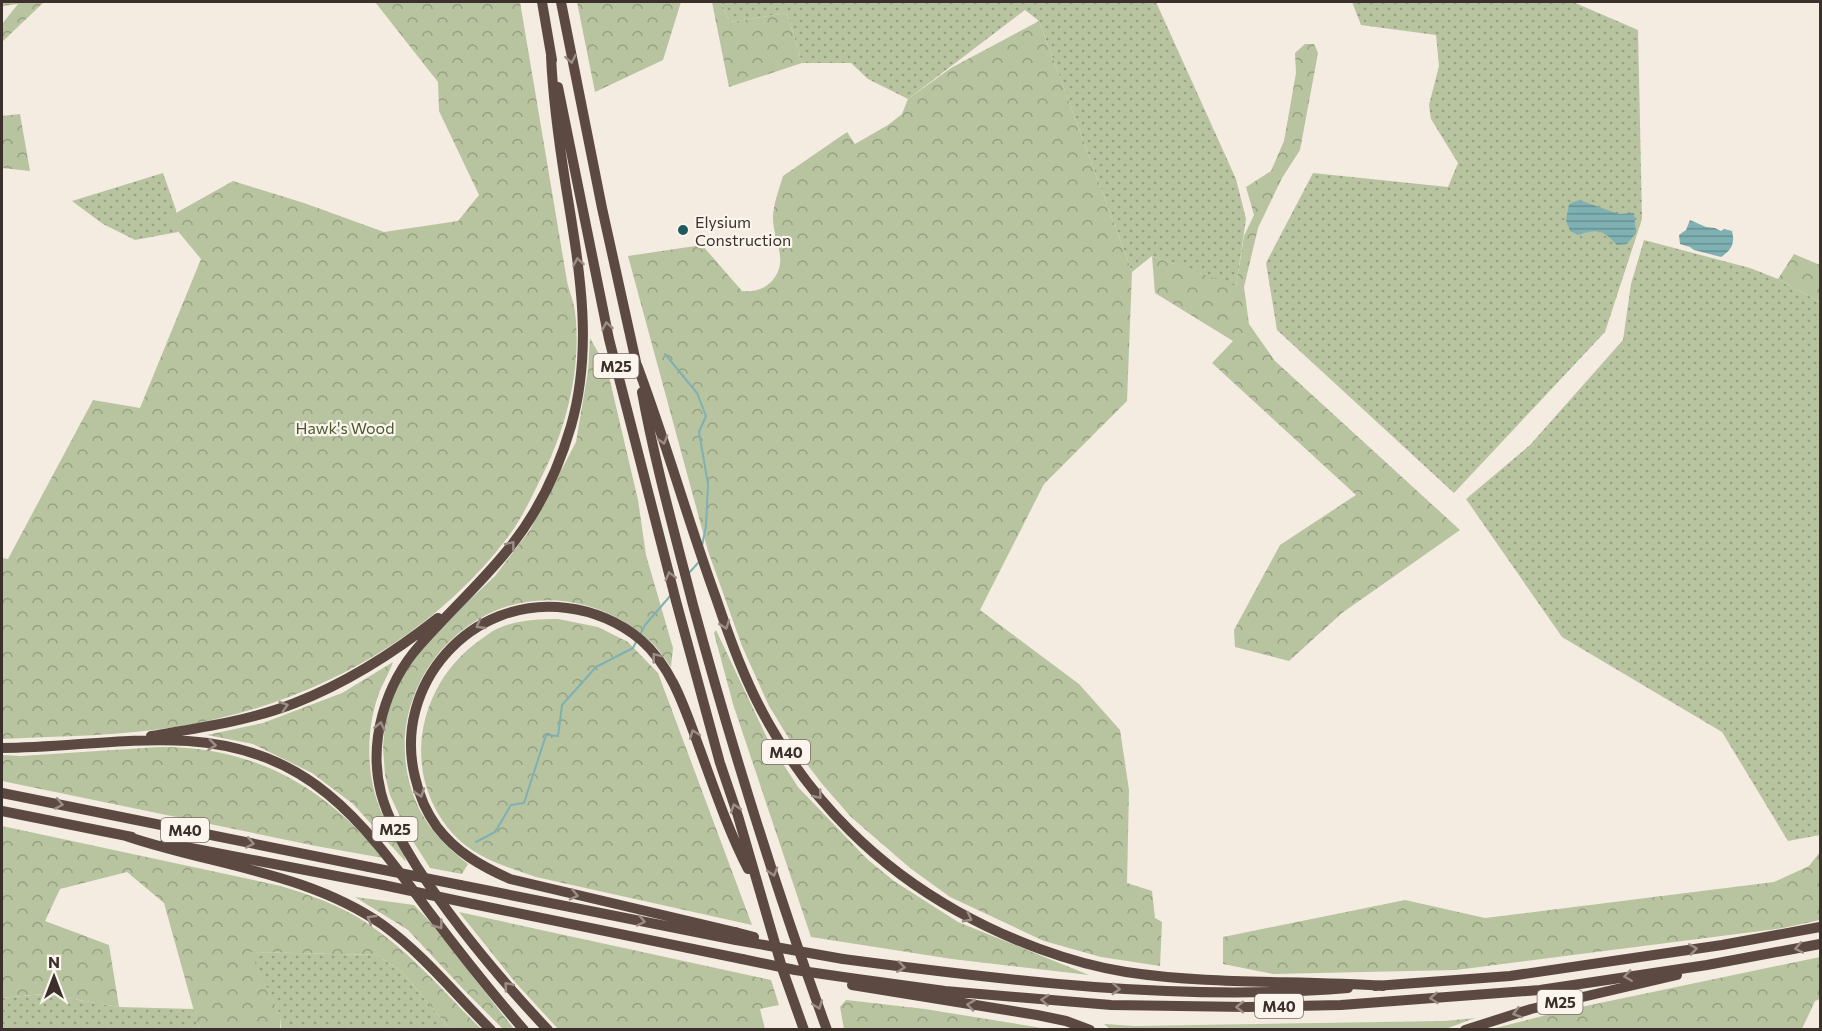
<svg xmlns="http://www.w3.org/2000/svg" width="1822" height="1031" viewBox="0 0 1822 1031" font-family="Commissioner,sans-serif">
<defs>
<pattern id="grass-dots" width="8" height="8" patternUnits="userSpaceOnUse" patternTransform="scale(1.5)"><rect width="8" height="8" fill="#b8c4a0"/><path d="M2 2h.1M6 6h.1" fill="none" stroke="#97a083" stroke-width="1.8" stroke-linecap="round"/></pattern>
<pattern id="forest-crowns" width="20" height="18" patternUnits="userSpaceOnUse" patternTransform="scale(1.5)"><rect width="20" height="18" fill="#b8c4a0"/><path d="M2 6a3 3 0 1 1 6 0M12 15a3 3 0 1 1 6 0" fill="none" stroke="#97a083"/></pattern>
<pattern id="water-rules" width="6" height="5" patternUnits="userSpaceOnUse" patternTransform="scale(1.5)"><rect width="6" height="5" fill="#7fb0b2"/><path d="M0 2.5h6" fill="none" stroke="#699091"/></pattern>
</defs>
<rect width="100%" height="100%" fill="#f4ebe1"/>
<path fill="url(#grass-dots)" d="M721,2H1156L1236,179L1246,219L1236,287L1152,256L1132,272L1039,21L1025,10L908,99L868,79L851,63H802L787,13L730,22Z
M1352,2H1573L1638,30L1642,219L1605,332L1454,493L1277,330L1266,263L1313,173L1448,187L1458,163L1431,119L1429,105L1439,66L1436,35L1361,25Z
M163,173L176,210L178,232L135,240L103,224L72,201Z
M1644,240L1750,268L1778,279L1820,302V835L1788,841L1722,732L1562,637L1466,499L1530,445L1623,340L1631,284Z
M249,952L377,955L402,972L450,1029H281V1017Z
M44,994L119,1007L194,1009L199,1029H2V998Z"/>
<path fill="url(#forest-crowns)" d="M2,2H44L2,42V24L18,4L2,6Z
M375,2H520L567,281C569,291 574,302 575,312C582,369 566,431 539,482C530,501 520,521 508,537C429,641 310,704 182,726C123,736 62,736 2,739V558L8,559L93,400L140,408L201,259L167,218L233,181L304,203L384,232L458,221L479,195L439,111L438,82Z
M577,2H681L663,60L595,92Z
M712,2H721L730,22L787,13L802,63L729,87Z
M1039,21L1132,272L1127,401L1044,484L980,610L1079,684L1120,730L1129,790L1127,883L1152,891L1155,918L1162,922L1160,966L1101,957L1044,941L950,897L910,868L851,817L823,785L796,750L769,706L742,646L708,551L628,256L702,245L742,291C754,292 763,290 772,281C790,261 773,241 773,218C773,204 779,190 783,176L847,132L855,144L888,125L902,114L908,99L951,68Z
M1305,44H1314L1318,53L1300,150L1282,178L1258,228L1244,287L1249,324L1275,361L1460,530L1342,613L1289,661L1235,647L1234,630L1280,545L1356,495L1212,363L1233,341L1155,293L1152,256L1236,286L1244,236L1254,215L1246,187L1271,171L1284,141L1296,73L1295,53Z
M20,114L30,171L2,168V116Z
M1794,254L1820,265V302L1778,279Z
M590,338L607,368L638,500L646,555L673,648L671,667C665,659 659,649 651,642C633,625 612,613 588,606C473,572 370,692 416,802C427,828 446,847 468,864L462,874L430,868L407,832L390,795L385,775L383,747L385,724L390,703L401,678L419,653L439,629L495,576L530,530L576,442L588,371Z
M558,619L598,627L628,642L658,673L752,925L536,877C508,867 477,859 455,836C399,777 416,685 480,640C486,636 493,630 499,628C517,620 539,619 558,619Z
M716,630L769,742L798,787L867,859L894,881L958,922L1089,975L952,959L811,937L733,704L714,633Z
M393,662C389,674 382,684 378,696C366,732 366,773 380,809C386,826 403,846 406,862L353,804L312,773L253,744L207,735L263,723L342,693Z
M159,747C253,746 324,786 383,858L316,846L2,781V755L21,756Z
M2,826L281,886C303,893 325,900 346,911C399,938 440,988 481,1029H450L402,972L377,955L250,952L281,1017L280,1029H199L164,903L127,872L60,889L45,921L109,945L119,1007L44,994L2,998Z
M1820,852V920L1783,928L1456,970L1273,974L1223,964V937L1405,900L1485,918L1774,882L1809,866Z
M355,897L414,905L431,923L514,1029H503L464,990L408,930Z
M459,912L771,980L779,1005L760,1009L765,1029H558L515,982Z
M1820,957V999L1815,1001L1802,1029H1492L1562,1011Z
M846,1000L925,1009L1048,1029H844L840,1007Z
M1475,1018L1443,1030H1111L1104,1024L1135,1026L1445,1021Z"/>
<path fill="url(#water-rules)" d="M1579,200L1619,214L1634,213L1636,233L1627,244L1617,245C1602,229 1598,229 1578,235L1570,231L1566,220L1569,204Z
M1690,220L1706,227L1715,228L1721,231L1724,229L1732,231C1735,243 1732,250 1721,257L1694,250L1690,247L1680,244L1679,235L1686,230Z"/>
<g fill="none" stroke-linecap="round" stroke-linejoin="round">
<path stroke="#7fb0b2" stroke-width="2" d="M665,354L697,393L706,416L699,432L708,484L706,526L702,546
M688,574L698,563
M640,635L645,625L671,595
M476,842L495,832L511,805L524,803L546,735L558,736L562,705L596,667L633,648L637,640"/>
<path stroke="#5c4a42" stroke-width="10" d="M542,2L552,60
M561,2L602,208L638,371
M558,87L609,339L676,601L720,763L738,816L783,971L804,1030
M637,365C666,442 688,521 716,598C731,642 746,684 769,724C813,803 878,867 957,911C1007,939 1069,963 1126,972C1211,985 1297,980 1383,986
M642,392C655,464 675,534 693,605C732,748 776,890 827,1030
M151,736C199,728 249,721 295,703C346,683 395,652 438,618
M2,748C63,748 126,737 188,741C312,750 362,821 430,913C460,953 491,992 524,1030
M2,793L369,867
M2,811L132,837
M126,836C211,865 307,872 383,925C423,954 456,995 491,1030
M165,843L383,885
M460,885L736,940
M473,904L742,959
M735,932L510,879C481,866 456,852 437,827C426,812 419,795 415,777C392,685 471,595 567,608C593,611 620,622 641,640C672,667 685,709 699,747C714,788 728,830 748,869
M843,959C1010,981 1179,1002 1348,988
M850,978L945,991L1111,1005L1247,1007L1341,1005L1540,990L1707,965L1820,944
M852,985L1037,1015L1066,1021L1090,1030
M1375,986L1510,976L1722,945L1820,927
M548,1030C500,979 455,925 417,867C403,844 388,820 381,793C368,742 385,684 420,645C448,613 479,585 506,552C536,516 558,471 571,426C594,346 579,267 566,187C559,143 553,100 551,56
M1465,1030L1531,1009L1677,975"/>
<path stroke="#5c4a42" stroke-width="10" d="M369,867L460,885
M383,885L473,904
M735,932L754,937
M736,940L843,959
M742,959L795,970L850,978"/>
</g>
<defs><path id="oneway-chevron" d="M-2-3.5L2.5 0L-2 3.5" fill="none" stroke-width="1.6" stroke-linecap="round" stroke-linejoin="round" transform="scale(1.5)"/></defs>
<g stroke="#9c8e87">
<use href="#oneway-chevron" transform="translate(571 59) rotate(79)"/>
<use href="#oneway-chevron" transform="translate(578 262) rotate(-99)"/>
<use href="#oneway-chevron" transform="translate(607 326) rotate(-100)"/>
<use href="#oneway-chevron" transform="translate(663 440) rotate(73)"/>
<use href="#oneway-chevron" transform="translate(511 545) rotate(-52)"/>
<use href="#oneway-chevron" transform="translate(670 576) rotate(-104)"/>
<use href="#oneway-chevron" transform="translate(480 625) rotate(150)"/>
<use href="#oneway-chevron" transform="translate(725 625) rotate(71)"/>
<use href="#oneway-chevron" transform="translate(656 657) rotate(-128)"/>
<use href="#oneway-chevron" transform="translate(284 706) rotate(-17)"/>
<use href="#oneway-chevron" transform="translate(380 726) rotate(-78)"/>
<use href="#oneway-chevron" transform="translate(694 734) rotate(-110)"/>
<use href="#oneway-chevron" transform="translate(212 745) rotate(7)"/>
<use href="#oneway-chevron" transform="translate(420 793) rotate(71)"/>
<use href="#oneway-chevron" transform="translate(818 795) rotate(51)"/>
<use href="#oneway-chevron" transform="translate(59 804) rotate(11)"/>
<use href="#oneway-chevron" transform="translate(735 808) rotate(-109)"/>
<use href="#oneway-chevron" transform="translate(250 843) rotate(11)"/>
<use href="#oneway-chevron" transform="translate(773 872) rotate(73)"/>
<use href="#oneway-chevron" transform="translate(574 895) rotate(13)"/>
<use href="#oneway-chevron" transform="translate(968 918) rotate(28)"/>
<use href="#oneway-chevron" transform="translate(371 919) rotate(-149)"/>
<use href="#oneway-chevron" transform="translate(641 921) rotate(11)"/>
<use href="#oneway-chevron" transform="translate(439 925) rotate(53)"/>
<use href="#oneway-chevron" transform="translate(1799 948) rotate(169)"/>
<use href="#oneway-chevron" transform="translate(1693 949) rotate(-9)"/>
<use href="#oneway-chevron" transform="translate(901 967) rotate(8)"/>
<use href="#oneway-chevron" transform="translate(1628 976) rotate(172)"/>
<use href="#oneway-chevron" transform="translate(508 986) rotate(-130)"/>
<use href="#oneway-chevron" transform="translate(1116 989) rotate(3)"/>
<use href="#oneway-chevron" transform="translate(1434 998) rotate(176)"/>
<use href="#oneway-chevron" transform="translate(1045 1000) rotate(-175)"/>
<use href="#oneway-chevron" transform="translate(818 1005) rotate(70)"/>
<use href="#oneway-chevron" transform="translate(971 1005) rotate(-172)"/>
<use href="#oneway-chevron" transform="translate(1240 1007) rotate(-180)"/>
<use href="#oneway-chevron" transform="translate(1517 1013) rotate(164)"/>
</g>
<circle fill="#1f5a5e" stroke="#fbf5ee" stroke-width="2" cx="683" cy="230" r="6"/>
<g text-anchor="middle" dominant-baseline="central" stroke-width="4.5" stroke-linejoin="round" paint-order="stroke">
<g fill="#fbf5ee" stroke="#756b66" stroke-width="1.5">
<rect x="593.5" y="354" width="45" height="24" rx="4.5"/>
<rect x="762" y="740" width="48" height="24" rx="4.5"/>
<rect x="372.5" y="817" width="45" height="24" rx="4.5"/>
<rect x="161" y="818" width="48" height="24" rx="4.5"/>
<rect x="1537.5" y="990" width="45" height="24" rx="4.5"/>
<rect x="1255" y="994" width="48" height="24" rx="4.5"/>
</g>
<g font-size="15" font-weight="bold" fill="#3b302b">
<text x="616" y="366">M25</text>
<text x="786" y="752">M40</text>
<text x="395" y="829">M25</text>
<text x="185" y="830">M40</text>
<text x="1560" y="1002">M25</text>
<text x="1279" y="1006">M40</text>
</g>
<g font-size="16" fill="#3b302b" stroke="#fbf5ee" text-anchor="start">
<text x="695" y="221">Elysium<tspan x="695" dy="18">Construction</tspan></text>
</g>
<g font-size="16" fill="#4a5a2e" stroke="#fbf5ee">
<text x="345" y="427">Hawk's Wood</text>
</g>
</g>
<rect width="1822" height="1031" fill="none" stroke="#3b302b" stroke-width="6"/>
<g transform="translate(54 977)" stroke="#fbf5ee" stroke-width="4.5" paint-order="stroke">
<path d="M0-4.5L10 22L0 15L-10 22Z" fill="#3b302b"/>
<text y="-9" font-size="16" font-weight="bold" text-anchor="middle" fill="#3b302b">N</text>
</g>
</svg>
